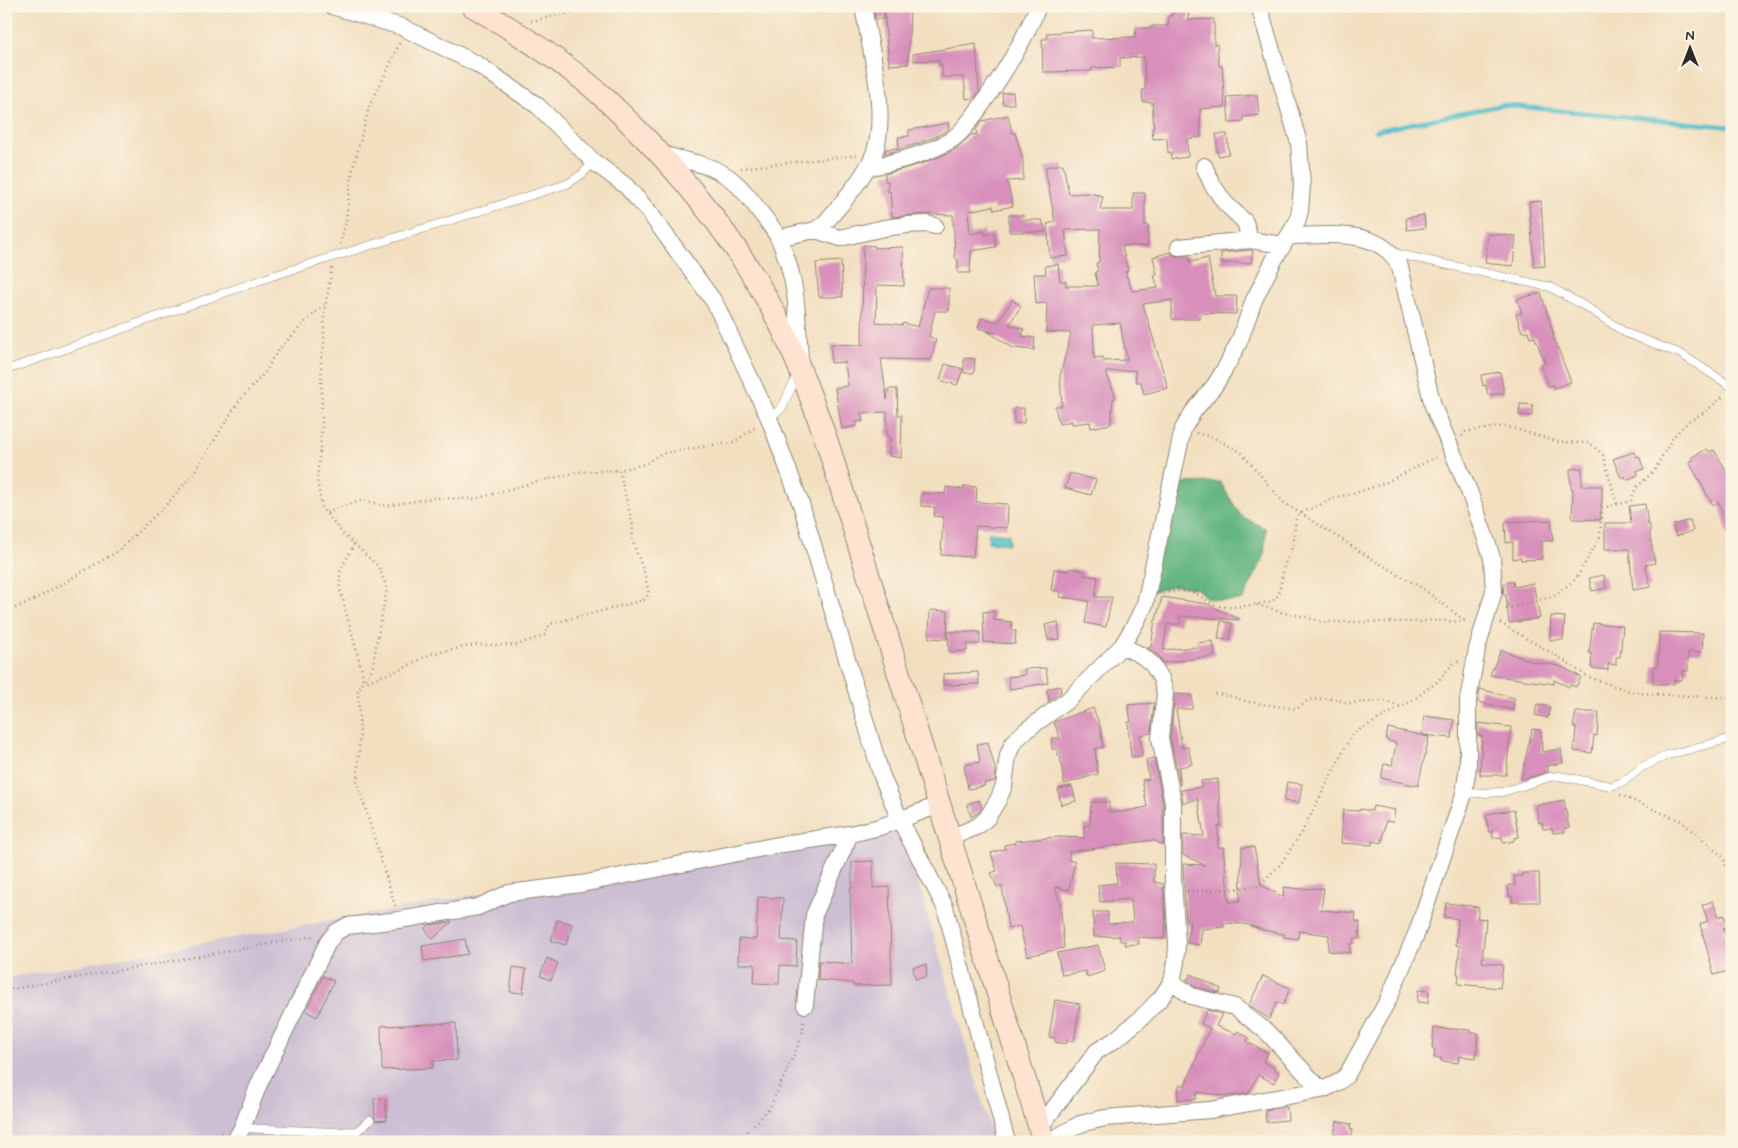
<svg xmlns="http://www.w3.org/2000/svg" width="1738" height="1148" viewBox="0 0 1738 1148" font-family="Mynerve,sans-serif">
<rect width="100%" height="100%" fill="#fcf5e5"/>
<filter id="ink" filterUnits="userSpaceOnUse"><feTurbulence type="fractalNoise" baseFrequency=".02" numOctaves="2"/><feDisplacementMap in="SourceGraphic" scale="10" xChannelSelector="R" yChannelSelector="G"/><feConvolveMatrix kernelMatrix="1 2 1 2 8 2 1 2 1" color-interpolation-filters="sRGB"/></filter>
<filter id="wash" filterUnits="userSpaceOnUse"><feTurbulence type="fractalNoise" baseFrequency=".0096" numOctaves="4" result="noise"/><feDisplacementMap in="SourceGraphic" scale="20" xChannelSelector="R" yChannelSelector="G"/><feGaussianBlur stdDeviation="1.12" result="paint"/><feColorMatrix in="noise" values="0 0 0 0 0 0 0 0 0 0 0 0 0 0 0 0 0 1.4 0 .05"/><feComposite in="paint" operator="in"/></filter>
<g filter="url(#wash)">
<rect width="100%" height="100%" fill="#f2dfc0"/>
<path fill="#ccbfd4" d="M900,820L994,1142H6V978Z"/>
<path fill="#63b581" stroke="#477056" d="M1220,482L1241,516L1266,529L1264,557L1243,600L1224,601L1207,598L1197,589L1176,585L1150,592L1176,483Z"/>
<path fill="#51beca" stroke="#3e747a" d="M989,532L1009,534V544L988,542Z"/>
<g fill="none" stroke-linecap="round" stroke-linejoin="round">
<path stroke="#51beca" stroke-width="4.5" d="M1375,131L1503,105L1732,127"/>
</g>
<g id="blocks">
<path fill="#d88fbb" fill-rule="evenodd" d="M873,6H884V8H910L908,64L889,65L884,10V19H875Z
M1174,8L1189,12L1188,20L1214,19V45L1217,44L1219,66H1222L1225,107L1200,109L1201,137L1187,139L1188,157L1171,159V152L1168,153L1167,138L1153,139L1152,128H1154L1152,102H1143L1142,90H1145L1144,57L1120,58V67L1092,68V71L1043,72L1042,39H1047V33L1092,30V38L1135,37L1136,28H1152V26H1168L1169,15L1172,16Z
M976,44L979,91L974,98L966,99L964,77H942V64L939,65V60L914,61L913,54Z
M1013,92L1014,104H1003L1002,93Z
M1257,95L1259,115L1243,117V122L1229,123L1227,97Z
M1008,115L1012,133H1015L1023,160V180L1007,181L1013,206L994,210L993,206L968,211L970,234L984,231L985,235L994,233L996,247L971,251L970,273H958V261L955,257L953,215L926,214L892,217L890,191H887L888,181H885V174L924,163L946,154L957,148L971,135L977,134L976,130L982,121Z
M948,123L949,129L937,136L917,144L885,154L886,149L899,148L898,137L909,136V130Z
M1216,134H1227L1229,154L1218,156Z
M1063,164L1069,194L1089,193L1103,196L1100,210H1133V193H1145V225H1148V246H1122L1128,271L1125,272L1132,291L1158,288L1154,275H1157L1153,257L1170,252L1175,256H1189L1190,262L1208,258L1215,296H1237L1236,314L1200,313V319H1172V300L1143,304L1168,388L1144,394L1141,382H1136L1135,370L1106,372L1116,398L1113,399L1111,424L1091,428L1090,422L1072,424V421L1059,424L1055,406H1062L1060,376L1071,333L1046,332L1047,303L1036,304L1034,274H1046L1045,266L1058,264L1060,281H1066V286H1098L1095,272L1098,271L1096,263L1099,262L1100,229L1065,230L1068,256L1050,258L1047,224L1055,222L1045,167ZM1120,323L1127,360L1104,361L1103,357L1094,358L1093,325Z
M1541,201L1545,266L1534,267L1529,202Z
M1009,215H1023V220H1042L1046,232H1009Z
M1424,215L1425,228L1407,230L1406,218Z
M1488,234L1516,236L1513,266L1485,263Z
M863,245L875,246V248L903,247L904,286L877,285L876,322L902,325L903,323L918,327L928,288H949V311H935L929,337L936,339L931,360L881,359L887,400L888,389H897L898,415H902L901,458L889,456L890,437H887V412L861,413L863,421L856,422L857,426L842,429L835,388L848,386L845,362L831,363V344L862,345Z
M1250,250L1253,251L1251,263H1221V253Z
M841,261L843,297H819L816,263Z
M1541,293L1554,335L1553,336L1571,382L1554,388L1553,385L1549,386L1540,364L1545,363L1535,337L1530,338L1528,331L1522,332L1516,314L1522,313L1517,299Z
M1012,300L1021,306L1009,325L1024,329L1022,336L1035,338L1034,350L1013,348L987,331L996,333L978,328L981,318L998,322Z
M964,358L975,359L974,373H964Z
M945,364L963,369L957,385L940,380Z
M1500,372L1504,393L1488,395L1486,385L1483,386L1481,375Z
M1520,404L1533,405L1532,416L1519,415Z
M1014,408H1024V423H1014Z
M1707,449L1709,452L1714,450L1732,480V536H1728L1719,502L1713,505L1689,462L1693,460L1692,457Z
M1634,452L1636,457L1639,456L1644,469L1637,471L1638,475L1626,480L1625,476L1621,478L1613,459Z
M1582,468V486H1602V499L1600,520L1572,519L1573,489H1571L1570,469Z
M1070,473L1096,480L1091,495L1065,488Z
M964,486L977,487L976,502L1008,504L1007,528L976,526L973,557L941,555L943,517L934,516L935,507L921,506V493L945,494L946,487L963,489Z
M1645,504L1648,525H1650V536L1655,563L1645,565L1651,587L1633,590L1629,549H1605V523H1631L1629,506Z
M1551,520L1553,541H1542V559L1521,560V557L1513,559V542L1506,543L1505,522Z
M1690,520L1693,531L1676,536L1673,525Z
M1070,568L1085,571L1084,575L1098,577L1095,597H1112L1106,627L1085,623L1089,601L1060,597L1061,592L1051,590L1054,569L1070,571Z
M1604,575L1606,588L1592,591L1589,578Z
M1513,581L1514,587L1533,583L1540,618L1509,623L1506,595H1503L1504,583Z
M1162,597L1207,604L1239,619V620L1180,616V624H1167L1163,650L1198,647L1197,643L1213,641L1215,656L1163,663L1159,656L1148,648L1151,647L1155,620H1156Z
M930,610L948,611L947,639L929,638Z
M994,611V620L1012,622L1011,631H1016L1015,644L984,642L983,612Z
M1551,616L1565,617L1563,640H1550Z
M1221,621L1232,623L1230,640L1218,639Z
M1058,622L1060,639L1048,640L1045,625Z
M1593,623L1623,626L1620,657H1616V665L1608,664V670L1591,668L1592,654L1589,653Z
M948,632H980V644H967V651L949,652Z
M1659,632L1703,633L1702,652H1688V671H1683L1682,680H1674V684H1653V666H1658Z
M1501,650L1534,662L1560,666L1581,677L1576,687L1570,685L1569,687L1554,680V684L1490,675Z
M1046,668L1048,683L1010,689L1008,677L1025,675L1024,669Z
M978,672L979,684L943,685V674Z
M1060,686L1061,692L1049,701L1047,689Z
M1480,689L1514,698L1513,710L1478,702Z
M1175,694L1192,695V709H1176L1182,748L1188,747L1192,764L1179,767L1180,785L1170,738Z
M1154,703L1151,733L1140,735L1142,756L1131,757L1128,722H1131L1128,705Z
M1537,704L1550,707L1548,718L1535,715Z
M1093,708L1100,726L1103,747L1095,749L1098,774L1064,784L1060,755H1057V749H1052L1051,738H1060L1054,722Z
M1576,712H1599L1597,736L1594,735L1592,753L1574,751L1576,727H1573Z
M1424,716L1454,720L1452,738L1422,735Z
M1478,723L1511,727L1506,775H1480L1482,736L1478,735Z
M1388,728L1429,737L1418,786L1381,778L1384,764L1392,765L1396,743L1386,740Z
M1532,729L1541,730L1542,752L1561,749L1563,763L1546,766L1548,772L1521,780Z
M988,742L996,772L995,781L984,783L985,786L968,789L964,765L980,762L977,744Z
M1154,758L1163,803V845L1153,840L1069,852V861H1075L1069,890L1055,887L1060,903L1064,948L1027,956L1020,926L1008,929L1002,886L997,887L991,873L997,871L991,853L1005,849L1004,845L1015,843V841L1058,837L1084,838V825H1090L1091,802H1109V812H1122L1147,807L1142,780L1149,779L1146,760Z
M1218,779L1221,826H1218V847H1223L1229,902L1240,901L1242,847H1254L1261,885L1283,897L1284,887L1301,889L1324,888L1321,910L1356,913L1355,921L1360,922L1359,939L1354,938L1353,944H1350V953L1328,951L1329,935L1299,931L1298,939L1284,937V934L1263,930L1245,924L1224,923V927L1202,929L1200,945L1187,943L1190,922H1186L1183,864L1205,865L1183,855V835L1204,836L1198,799L1183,803L1181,790L1201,787V781Z
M1287,782L1302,784L1299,803L1284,801Z
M1072,786L1076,801L1061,805L1058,789Z
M979,800L982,807L979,812L971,817L967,804Z
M1564,800L1569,828H1564L1565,832L1553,833L1552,828L1543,829L1542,822L1539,823L1536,805Z
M1373,806L1395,810L1393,822L1386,821L1382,843L1372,841V845L1341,843L1343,810L1360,811V809L1372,811Z
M1514,810L1519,837L1514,838V841L1503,843L1502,837L1493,838L1492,831L1489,832L1486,814Z
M873,861V888L889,887L892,985L853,986V983L818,980L819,961L852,964L850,888H852V862Z
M1116,863L1154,864V882L1163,884L1166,924L1164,939L1138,937L1139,944L1125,945V941H1120V936L1094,937L1093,912H1108V924L1133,922L1131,899L1100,902L1098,885L1117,883Z
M1522,873H1539L1540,902H1512V896H1509L1508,885H1515L1514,876H1522Z
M758,897L783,898L781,940L797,941L796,966L780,965L779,984L754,983L755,964H738L739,939H756Z
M1713,901L1718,917L1724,915L1728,927L1723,928L1732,954V958L1727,959L1732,970L1714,975L1700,924L1708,921L1702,905Z
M1446,903L1479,907L1477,918L1486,919L1482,962L1503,965L1500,988L1458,984L1459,974H1457L1460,946L1456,945L1458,919L1444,917Z
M557,920L572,924L566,945L551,941Z
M452,922L433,939L425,929L429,925Z
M465,939L468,954L424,961L422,946Z
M1098,945L1105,971L1087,977L1086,971L1062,975L1057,953Z
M547,958L558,963L551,980L540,976Z
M926,965L927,977L915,979L913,967Z
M513,967L526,969L523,993L510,992Z
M1191,974L1221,989L1219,993L1196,987L1187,980Z
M323,976L334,981L317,1017L306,1011Z
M1263,976L1290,988L1283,1005L1277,1002L1269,1019L1249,1005Z
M1418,990L1429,991L1428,1003L1417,1002Z
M1055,1000L1080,1004L1074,1041L1067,1040L1066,1044L1055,1042V1038L1049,1037Z
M1207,1010L1222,1014L1216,1026L1236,1034L1238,1031L1249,1038L1247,1042L1268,1053L1263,1062L1274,1067L1273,1069L1279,1072L1274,1083L1258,1075L1249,1093L1226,1096L1198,1092V1094H1196V1099L1178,1100L1179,1085H1185L1210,1028L1201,1024Z
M456,1023L457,1060L433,1061V1068L382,1070L381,1026Z
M1434,1028L1471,1030V1033H1478L1476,1058L1459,1056L1458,1063L1441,1061V1058H1434L1435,1049H1432Z
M385,1098L387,1120L375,1121L374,1099Z
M1282,1107H1287L1288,1120L1266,1122L1265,1110Z
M1337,1121L1351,1124L1350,1129L1353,1130L1350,1142H1332Z"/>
</g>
</g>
<g filter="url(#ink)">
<use href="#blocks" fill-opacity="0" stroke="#8e8576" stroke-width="1"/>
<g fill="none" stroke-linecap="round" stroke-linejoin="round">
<defs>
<path id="service" d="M1393,253L1550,287L1588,308L1626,333L1681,354L1732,387
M6,370L275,275L567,184L581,175L594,162
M769,418L782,408L797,375
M1464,794L1502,792L1550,777L1559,776L1611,786L1623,782L1642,767L1668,755L1732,738
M242,1128L334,1132L357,1131L370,1120"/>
<path id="minor" d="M332,6L402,27L477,64L538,106L594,162L626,186L649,212L715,303L769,418L801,504L881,774L900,820L945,907L1007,1142
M660,154C682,160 706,163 725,175C737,182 749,197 757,208C764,218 774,228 779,239C798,281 797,315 800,359
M1204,166L1212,184L1225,203L1245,222L1250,240
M867,168C895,162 926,155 951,140C963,132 972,118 981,106C1003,74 1024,42 1038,6
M815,230L840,238L884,228L907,225L927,224L935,226
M778,238L815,230L824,224C840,206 868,173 875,151C888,110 870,49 863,6
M1179,247L1250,240L1283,245
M950,838L978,826L987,818L998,800L1004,786L1008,755L1013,743L1025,731L1068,700L1122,646L1134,626L1145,604L1183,429L1193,412L1215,385L1227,365L1239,342L1254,300L1274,260L1297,222L1300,211L1302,185L1299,143L1259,6
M1172,981L1191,996L1235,1007L1267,1032L1321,1090
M805,1005L814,915L850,834
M1040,1127L1097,1051L1115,1040L1139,1020L1161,998L1172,981L1176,962L1177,944L1173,879V802L1160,738L1165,693L1161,678L1152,664L1141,655L1122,646
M234,1142L242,1128L259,1084L328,942L336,932L347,926L399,920L478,907L509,893L581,884L783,844L850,834L880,827L939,805
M1048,1142L1080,1124L1105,1118L1210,1110L1321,1090C1332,1086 1339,1083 1347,1075L1388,1000L1417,932L1464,794L1468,766V700L1477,649L1494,591L1492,558L1487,542L1469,491L1433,406L1400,267C1381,226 1325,236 1289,236"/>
<path id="secondary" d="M473,6C512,29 551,54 586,82C606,98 625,118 644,137C698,193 746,255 781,326C799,363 813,402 827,442L1044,1142"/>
</defs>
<use href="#service" stroke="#8e8576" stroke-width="9"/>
<use href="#minor" stroke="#8e8576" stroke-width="18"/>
<use href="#secondary" stroke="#8e8576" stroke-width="24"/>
<path stroke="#8e8576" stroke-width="2.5" stroke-dasharray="1 4" stroke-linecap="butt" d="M409,6L410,14
M531,21L602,6
M741,168L858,155
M340,244L346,221L352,172L370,104L385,75L400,42
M332,268L324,314V347L321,358L322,427L317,480L322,508L343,534L379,567L387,589L376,645L373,668L362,684
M1196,433L1212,437L1241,452L1283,502L1367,556L1425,590L1465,621
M1462,436L1465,432L1505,426L1559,442L1590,443L1603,455L1617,504
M327,513L337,508L363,500L386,506L434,498L475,499L524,485L578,472L619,470
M354,544L340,572V589L363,675L362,684
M1163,593C1174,592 1188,588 1198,595C1205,599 1210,604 1218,606C1233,609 1259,604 1273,601L1279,594L1284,566L1293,545L1296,518L1299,514L1337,497L1356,493L1387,482L1438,456
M1257,605L1272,609L1279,612L1306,617L1322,622H1420C1435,618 1450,623 1465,621
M1506,609L1554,596L1576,579L1600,537L1602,508L1631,501L1636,488L1654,471L1673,437L1689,421L1705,412L1725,395
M6,612L34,600L117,552L168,503L193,474L239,401L267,370L272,359L282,346L305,322L324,305
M1500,623L1560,658L1588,677L1635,693L1732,698
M1215,694L1230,696L1249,702L1297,709L1308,700L1328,698L1349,703L1386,701L1401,707
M1620,795L1681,821L1723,857L1732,884
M1187,891L1232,889L1258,886L1280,865L1302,832L1352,734L1410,702L1437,682L1453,664L1459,661
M395,906L357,781L360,734L358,691L361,685L370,680L402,669L430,654L474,645H517L545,635L550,624L644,600L649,594L644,572L632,540L633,526L619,470L645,464L660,454L712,445L733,443L757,426
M6,990L315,936
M187,1142L223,1132
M736,1142L759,1120L771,1105L802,1037L804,1019"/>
<use href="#service" stroke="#fff" stroke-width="8"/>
<use href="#minor" stroke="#fff" stroke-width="16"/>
<use href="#secondary" stroke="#fee3d1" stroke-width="22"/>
</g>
</g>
<rect width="1738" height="1148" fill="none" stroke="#fcf5e5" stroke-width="25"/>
<g transform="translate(1690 48)" stroke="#fcf5e5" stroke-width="4" paint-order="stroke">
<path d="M0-4L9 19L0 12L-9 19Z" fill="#2b2b2b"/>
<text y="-8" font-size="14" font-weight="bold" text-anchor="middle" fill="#2b2b2b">N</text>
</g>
</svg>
